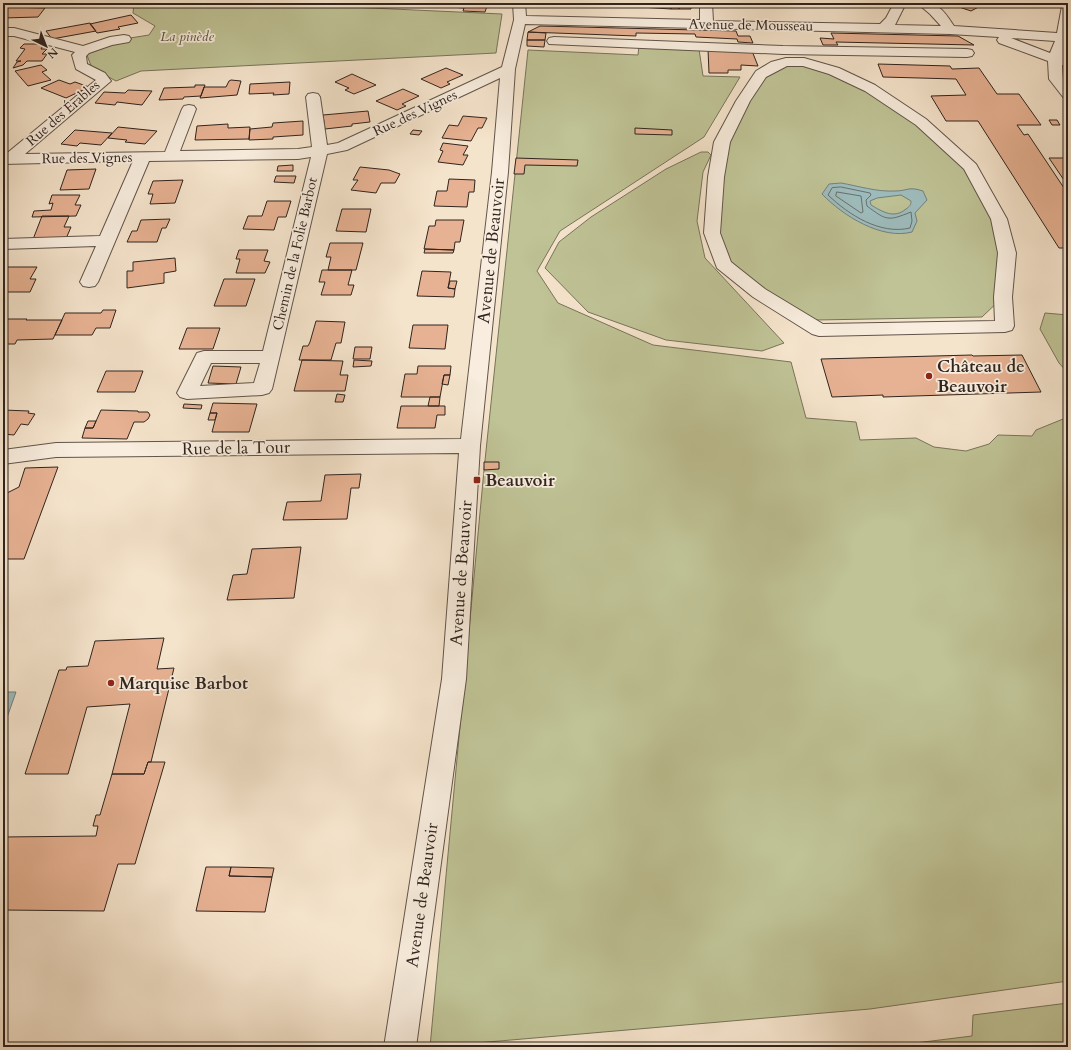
<svg xmlns="http://www.w3.org/2000/svg" width="1071" height="1050" viewBox="0 0 1071 1050" font-family="Cardo,serif">
<rect width="100%" height="100%" fill="#f5e4cc"/>
<filter id="stains"><feTurbulence type="fractalNoise" baseFrequency=".005" numOctaves="4"/><feColorMatrix values="0 0 0 0 .2 0 0 0 0 .09 0 0 0 0 .02 0 0 0 .5 -.17"/></filter>
<radialGradient id="worn" r=".72"><stop offset=".6" stop-color="#630" stop-opacity="0"/><stop offset="1" stop-color="#630" stop-opacity=".3"/></radialGradient>
<path fill="#bfc396" stroke="#78745a" d="M134,3H261L502,14L496,53L141,71L116,81L92,68L86,53L124,39L149,35L155,26L133,13Z
M639,46L699,49L703,76L740,77L704,137L560,231L537,271L558,303L653,345L791,362L806,418L856,422L860,440L916,438L934,447L966,451L989,444L998,435L1032,436L1036,430L1068,417V981L870,1009L430,1047L484,470L528,50L638,55Z
M804,62L870,88L971,167L999,219L1003,297L982,317L816,320L723,264L712,233L716,177L743,101L776,65Z
M701,152H708L711,155L703,172L697,221L705,258L784,343L762,351L666,340L588,312L545,268L559,242L591,217L666,169Z
M1045,313L1068,315V373L1059,363L1040,329Z
M1068,1003V1047H883L972,1036L973,1015Z"/>
<path fill="#9ebdbe" stroke="#72807e" fill-rule="evenodd" d="M841,183C858,186 877,192 895,191C908,191 908,186 923,191L927,200L915,213L917,221L912,232C882,240 843,216 822,194L829,184ZM901,195L911,201C911,205 910,206 906,209C894,219 883,212 871,205L870,201L877,198Z
M3,692H16L3,729Z"/>
<g fill="none" stroke-linecap="round" stroke-linejoin="round">
<path stroke="#67706e" stroke-width="1" d="M841,187L870,193L871,195L866,200L867,206C887,221 888,221 911,212L912,221L910,228C880,235 849,215 828,195L832,188Z
M837,192L861,196L863,212L861,213L836,196Z"/>
</g>
<path fill="#e7b293" stroke="#30241e" d="M452,3H488L485,12L463,11L464,8L450,7Z
M641,3H671V9L641,7Z
M671,3H679V9H671Z
M679,3H691V9H679Z
M947,3H986L971,11Z
M7,7L45,8L38,17L3,18V12Z
M131,15L138,23L118,27L120,29L97,33L90,24Z
M90,23L96,31L52,39L46,31Z
M540,26L736,31L738,36H750L753,43L738,42L737,39L696,37L695,34L636,33V36L528,32Z
M528,32L546,33L545,40H527Z
M831,33L958,36L974,45L836,42L838,45H823L820,38L834,39Z
M527,40H545L544,47L527,46Z
M24,44H44L41,49H47L42,54H47L42,61H27L23,65L13,68L17,62L21,61H16L25,49L20,48Z
M708,49L752,51L758,66L741,65V70H728V73H709Z
M878,64L950,66L952,69L979,68L997,94H1019L1041,125H1017L1024,135L1028,134L1068,194V248H1059L978,121H946L931,96L966,95L956,79L883,77Z
M41,65L47,70L42,72L51,80L28,86L15,71Z
M446,68L463,75L447,82L450,84L441,88L421,79Z
M352,74L376,85L354,94L345,90L349,88L335,82Z
M59,80L70,84L75,82L89,87L66,98L41,88Z
M231,80L241,81L237,95L200,98L204,87H226L229,81Z
M290,82L289,94L273,95L274,93L249,94L250,84Z
M195,85H205L201,96L184,97L183,99L159,100L164,88L195,87Z
M403,89L419,96L402,104L406,106L397,110L376,101Z
M128,90L152,91L142,105L117,102L115,105L95,103L104,92L125,93Z
M368,111L370,122L352,124V126L325,129L323,115Z
M463,116L487,118L482,128H478L471,141L442,138L449,125L458,126Z
M1049,120H1057L1060,125H1052Z
M303,121V135L273,137V139L249,140L250,129L272,127L273,123Z
M228,124V128L250,127L249,139L195,140L197,126Z
M118,127L157,131L145,144L125,142L127,140L108,138Z
M635,128L672,130V135L635,134Z
M75,130L112,133L101,145L80,143L77,146L61,144Z
M413,130L422,131L419,135L410,134Z
M443,143L468,146L463,155H468L463,165L438,162L443,151L440,150Z
M516,158L578,160L577,166L525,165L524,174H514Z
M1049,158H1068V186Z
M293,165V171H277L278,166Z
M360,167L389,170L400,174L395,183H381L376,193L351,190L358,180H353Z
M96,169L89,189L60,190L67,170Z
M276,176H296L294,183L274,182Z
M449,179L475,180L474,192H469L467,207L434,206L437,191H447Z
M183,180L175,203L150,204L153,194H148L153,181Z
M52,195H80L75,205H81L76,216L32,217L34,211L51,210L53,203L49,204Z
M267,201H291L286,217H278L274,230L243,229L248,216H262Z
M342,209H371L366,232L336,231Z
M42,216H69L64,227H71L65,241L32,242Z
M170,219L166,228H162L157,242H127L132,231H137L141,220Z
M436,220H464L460,242H455L454,250L424,249L429,226H435Z
M330,243H363L356,270H328L331,257H326Z
M425,249L454,250L453,253H424Z
M239,250H268L264,261L270,262L265,273H236L240,259H236Z
M175,258L176,271L164,273V283L127,288V271H133V262Z
M8,267H37L30,279H36L30,292H3V285L7,277L3,276Z
M322,270H352L348,285H354L351,295H321L325,282H319Z
M422,271L451,272L448,288L455,289L454,297L417,296Z
M224,279H255L246,306H214Z
M450,281H457L455,289L448,288Z
M103,310H116L110,328H96L92,335H55L65,313H101Z
M8,319H27L26,320H62L53,339L17,340L15,344H3V330Z
M316,321L345,322L341,343H336L331,360H299L303,346H308L310,342Z
M413,325H448L445,349L409,348Z
M187,328H220L213,349H179Z
M355,347H372L370,359H353Z
M972,355L973,356L1022,355L1041,392L883,397V395L832,397L821,359Z
M302,360L343,361L340,375H348L345,391H294Z
M354,360L372,361L371,366L353,367Z
M213,366L241,367L236,384L208,383Z
M418,366H451L450,375H444L440,397H401L405,374H417Z
M106,371H143L135,392H97Z
M444,375H450L448,385L442,384Z
M337,394L345,395L343,402H335Z
M430,397H440L439,406H428Z
M213,403L257,404L249,432H212L217,413H210Z
M184,404L202,405L201,409L183,408Z
M401,406H445V415H437L435,428H397Z
M3,410L29,411L28,413L35,414L28,425L21,424L14,435L3,434Z
M101,410L138,411V412H148L150,415L148,419L144,422H134L127,439L82,438L85,428H93Z
M210,413H217L215,420H208Z
M88,421H96L93,428H85Z
M484,462H499V469L484,470Z
M58,467L24,559H3V495L19,487L25,468Z
M361,474L359,488H351L347,519L283,520L287,502L321,501L325,475Z
M301,547L294,598L227,600L233,575L247,574L252,549Z
M164,638L157,669L174,668L151,762H148L144,774H112L130,704L87,707L68,774H25L59,670H66L67,667L88,666L95,641Z
M148,762H165L135,864H118L104,911L3,910V837L96,836L98,826H93L96,815H100L112,774H144Z
M206,867H231L229,876L272,877L265,912L196,911Z
M231,867L274,868L272,877L229,876Z"/>
<g fill="none" stroke-linecap="round" stroke-linejoin="round">
<defs>
<path id="minor" d="M513,3H525L526,16L700,20V3H712L713,21L880,24L886,18L894,3H906L895,25L941,26L930,14L917,3C939,3 942,8 954,26L1057,33L1062,6L1064,3H1068V42L1063,57L1068,58V66L1062,65L1063,79L1068,85V98L1063,97L1049,79L1048,61L999,43L997,40L999,37L950,34L525,24L515,69L508,172L480,446L466,679L416,1047H384L442,679L459,453L56,457L3,464V450L56,443L461,439L492,172L500,78L347,150L327,154L272,389L269,393L262,395L187,399L180,397L177,393L197,353L204,351H263L311,157L298,159L149,161L98,282L95,286L89,287L83,286L80,282L96,246L3,249V239L100,236L133,161L3,164V154H6L96,80L76,69L72,55L75,52L14,36H3V28H14L83,46L110,37L124,35L129,36L131,39L129,42L112,45L89,53L86,56L87,64L105,73L111,81L25,154L165,152L182,109L184,106L189,105L194,106L196,109L180,151L298,149L312,147L306,97L308,94L313,93L318,94L320,97L327,145L338,143L502,67L514,20ZM1011,38L1055,41L1050,53ZM211,363H260L254,383L200,386Z
M554,37L783,46L967,49L972,50L974,53L972,56L967,57L783,54L549,44L547,41L549,38Z
M786,58H804L839,68L875,85L926,119L976,164L1007,219L1016,253L1012,297L1014,326L1012,330L1005,332L819,336L812,334L753,297L717,268L704,233L708,177L714,142L736,101L756,71L771,62ZM787,66H803L829,74L865,91L916,125L964,169L991,219L998,253L994,297L995,321L823,324L765,289L731,262L720,233L724,177L730,142L750,101L766,77Z"/>
</defs>
<use href="#minor" stroke="#61544a" stroke-width="2"/>
<use href="#minor" fill="#f8edde" fill-rule="evenodd"/>
</g>
<g fill="#8f2418" stroke="#f8edde" stroke-width="1.5">
<circle cx="929" cy="376" r="4"/>
<rect x="473" y="476" width="8" height="8" rx="2"/>
<circle cx="111" cy="683" r="4"/>
</g>
<g text-anchor="middle" dominant-baseline="central" stroke-width="3.5" stroke-linejoin="round" paint-order="stroke">
<g font-size="14" fill="#30241e" stroke="#f8edde">
<text transform="translate(751 25) rotate(1)">Avenue de Mousseau</text>
<text transform="translate(63 113) rotate(-41)">Rue des Érables</text>
<text transform="translate(415 113) rotate(-25)">Rue des Vignes</text>
<text transform="translate(87 158) rotate(-1)">Rue des Vignes</text>
<text transform="translate(295 254) rotate(-77)">Chemin de la Folie Barbot</text>
</g>
<g font-size="14" font-style="italic" fill="#5b5442" stroke="#f8edde">
<text x="187" y="36">La pinède</text>
</g>
<g font-size="17" fill="#30241e" stroke="#f8edde">
<text transform="translate(491 251) rotate(-84)">Avenue de Beauvoir</text>
<text transform="translate(236 448) rotate(-1)">Rue de la Tour</text>
<text transform="translate(461 573) rotate(-86)">Avenue de Beauvoir</text>
<text transform="translate(422 895) rotate(-82)">Avenue de Beauvoir</text>
</g>
<g font-size="17" font-weight="bold" fill="#30241e" stroke="#f8edde" text-anchor="start">
<text x="937" y="366">Château de<tspan x="937" dy="20">Beauvoir</tspan></text>
<text x="485" y="480">Beauvoir</text>
<text x="119" y="683">Marquise Barbot</text>
</g>
</g>
<rect width="1071" height="1050" fill="none" stroke="#f5e4cc" stroke-width="16"/>
<rect x="4" y="4" width="1063" height="1042" fill="none" stroke="#30241e" stroke-width="2"/>
<rect x="8" y="8" width="1055" height="1034" fill="none" stroke="#30241e"/>
<g transform="translate(46 46) rotate(137)" stroke="#f8edde" stroke-width="3" paint-order="stroke">
<path d="M0-3L7 15L0 10L-7 15Z" fill="#30241e"/>
<text y="-6" font-size="11" font-weight="bold" text-anchor="middle" fill="#30241e">N</text>
</g>
<rect width="100%" height="100%" filter="url(#stains)"/>
<rect width="100%" height="100%" fill="url(#worn)"/>
</svg>
